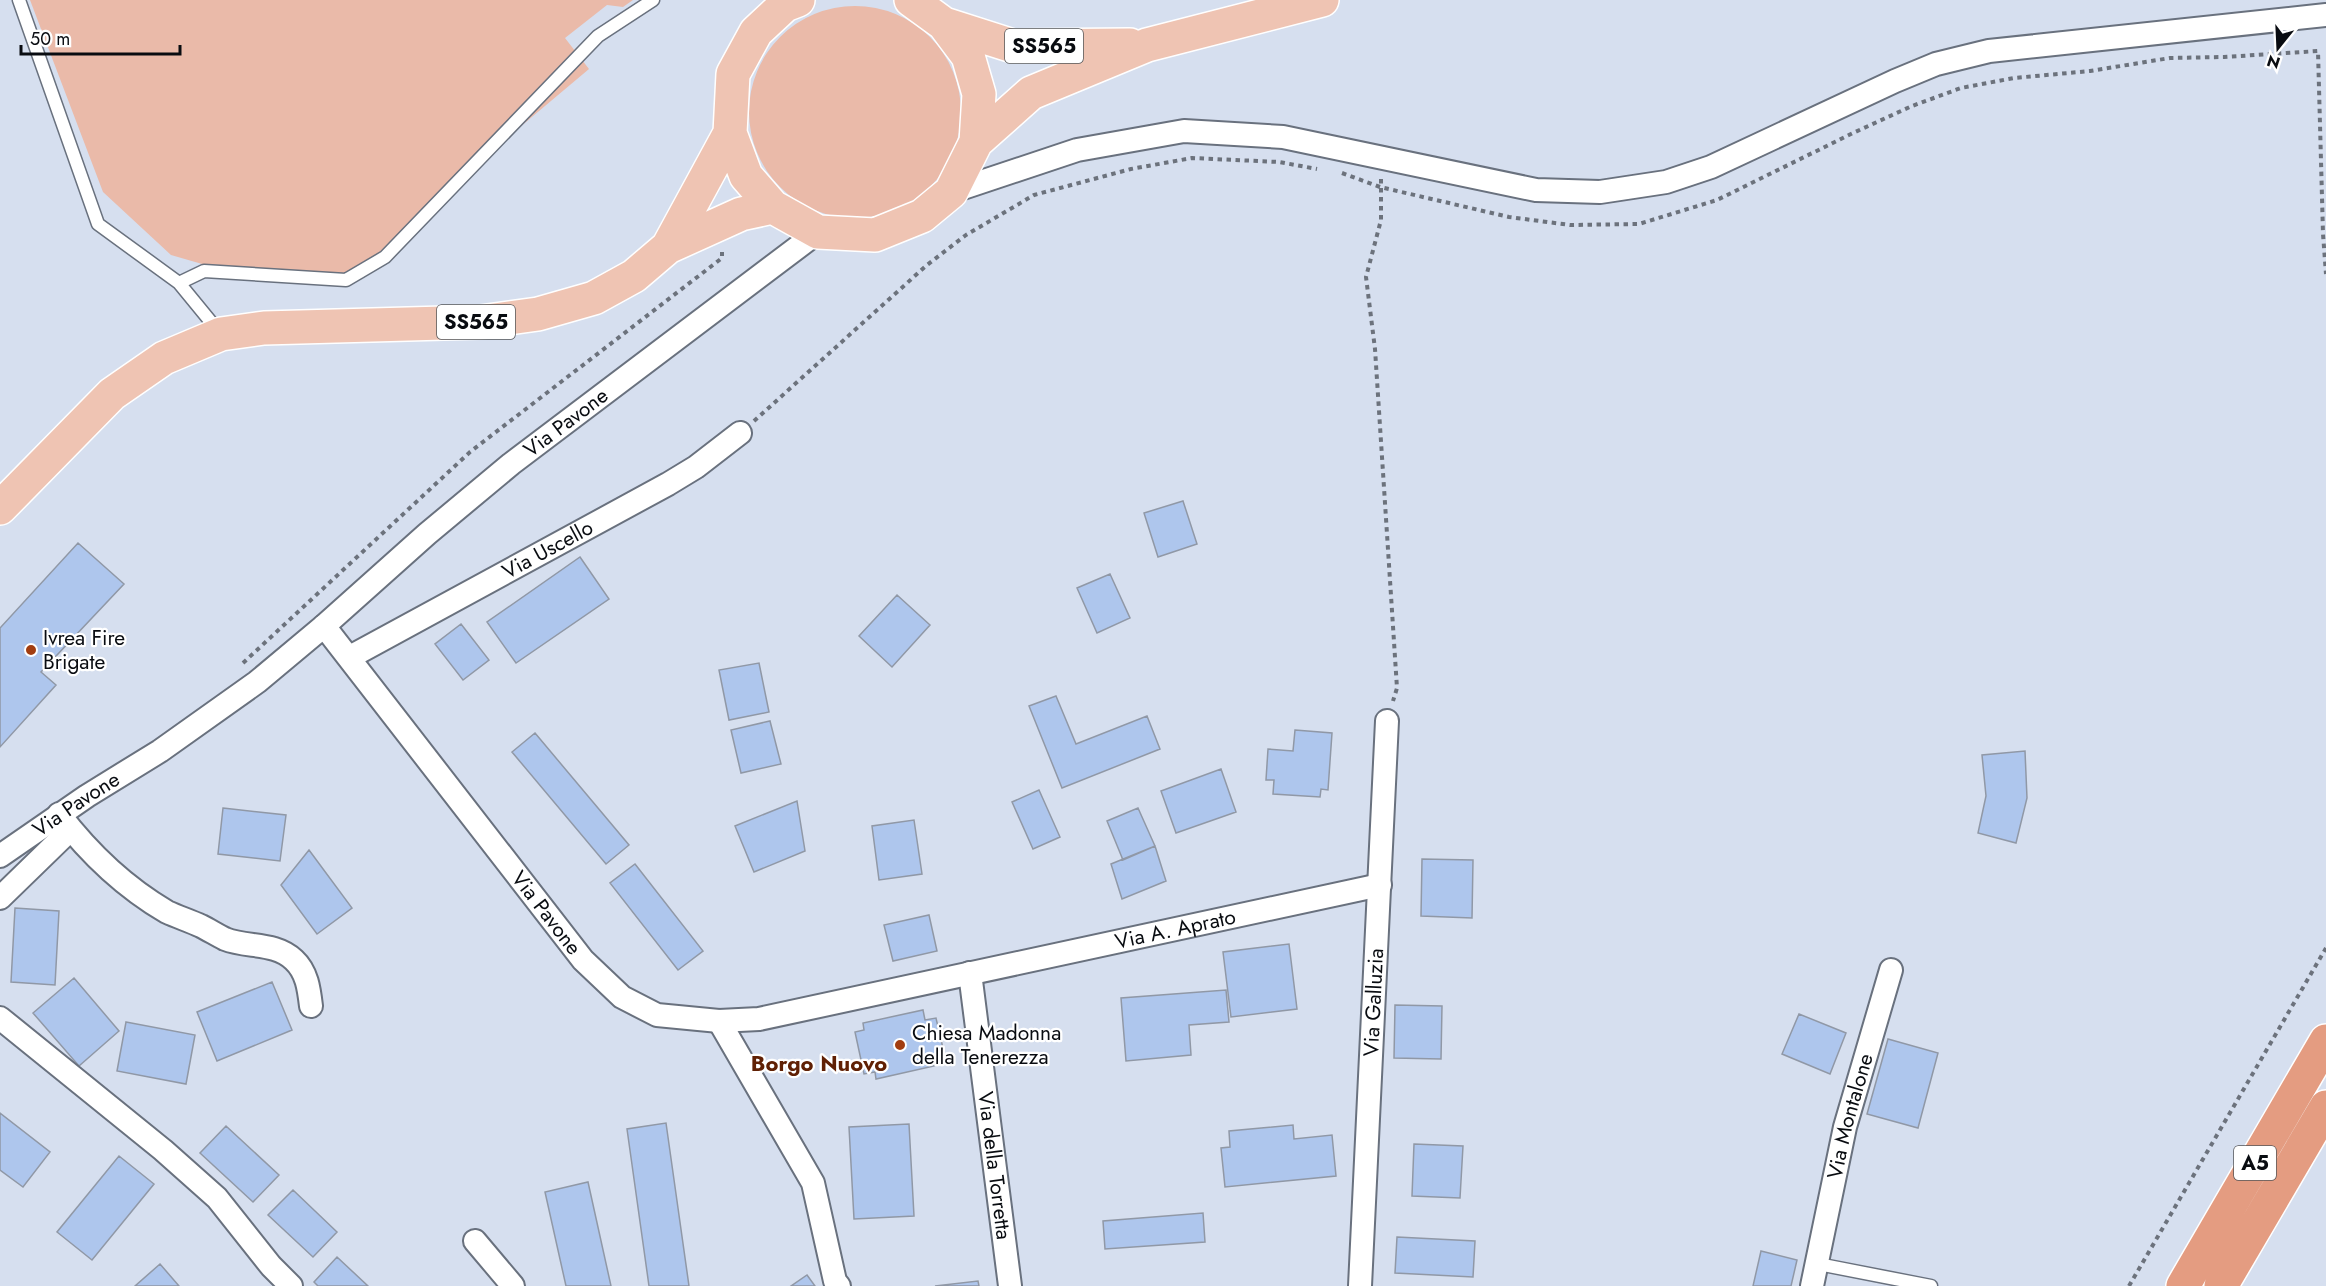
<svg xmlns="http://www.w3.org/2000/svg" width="2326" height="1286" viewBox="0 0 2326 1286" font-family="Jost,sans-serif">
<rect width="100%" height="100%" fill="#d6dfef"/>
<path fill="#eabaa9" d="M30,0H633L623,7L607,5L565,38L589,69L520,127L384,250L345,276L209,266L171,255L103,192Z
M749 112a106 106 0 1 1 212 0a106 106 0 1 1-212 0Z"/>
<path fill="#aec6ed" stroke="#9098a6" stroke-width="1.5" d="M1183,501L1197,544L1158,557L1144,513Z
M78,543L124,584L41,672L56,685L0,747V628Z
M580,557L609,599L516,663L487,622Z
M1110,574L1130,618L1097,633L1077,588Z
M897,595L930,625L892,667L859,636Z
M461,624L489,660L463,680L435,644Z
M759,663L769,712L729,720L719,670Z
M1056,696L1076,744L1147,716L1160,749L1062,788L1029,706Z
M770,721L781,764L741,773L731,730Z
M1295,730L1332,733L1328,790L1321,789L1320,797L1273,794L1274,780H1266L1268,749L1293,751Z
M535,733L629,845L606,864L512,752Z
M2025,751L2027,798L2016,843L1978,833L1986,796L1982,755Z
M1221,769L1236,812L1176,833L1161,791Z
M1039,790L1060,837L1033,849L1012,802Z
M797,801L805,851L754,872L735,826Z
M223,808L286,815L280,861L218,854Z
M1138,808L1155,846L1123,860L1107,821Z
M914,820L922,874L879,880L872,826Z
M1155,846L1166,881L1122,899L1111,864Z
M309,850L352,908L317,934L281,885Z
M1422,859L1473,860L1472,918L1421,916Z
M635,864L703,951L678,970L610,883Z
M15,908L59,911L55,985L11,982Z
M929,915L937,951L893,961L884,925Z
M1289,944L1297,1009L1231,1017L1223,952Z
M74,978L119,1031L79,1066L33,1013Z
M272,982L292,1030L217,1061L197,1012Z
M1226,990L1229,1022L1189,1025L1191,1055L1126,1061L1121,998Z
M1395,1005L1442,1006L1441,1059L1394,1058Z
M923,1010L925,1020L936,1018L945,1057L933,1059L934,1066L876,1079L875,1072L864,1074L855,1032L864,1030L863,1023Z
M1799,1014L1846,1033L1830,1074L1782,1054Z
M126,1022L195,1035L186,1084L117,1071Z
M1888,1039L1938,1053L1918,1128L1867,1114Z
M0,1113L50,1152L23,1187L0,1170Z
M666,1123L689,1286H649L627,1129Z
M909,1124L914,1216L854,1219L849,1127Z
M1293,1125L1294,1139L1332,1135L1336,1176L1225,1187L1221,1148L1230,1147L1229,1131Z
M226,1126L279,1175L253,1202L200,1153Z
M1414,1144L1463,1146L1460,1198L1412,1196Z
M119,1156L154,1184L92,1260L57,1232Z
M588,1182L611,1286H566L545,1192Z
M293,1190L337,1232L313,1257L268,1215Z
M1203,1213L1205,1242L1105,1249L1103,1221Z
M1397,1237L1475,1241L1473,1277L1395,1273Z
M1761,1251L1797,1260L1791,1286H1753Z
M337,1257L368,1286H318L314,1282Z
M160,1264L179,1286H135Z
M807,1275L815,1286H791Z
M978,1281L979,1286H935Z"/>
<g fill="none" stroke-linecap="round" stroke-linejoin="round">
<defs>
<path id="service" d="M19,0L98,224L179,283L220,333
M179,283L204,271L346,280L385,257L598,36L653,0
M1818,1264L1931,1286"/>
<g id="minor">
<path d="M951,192L1077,150L1184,131L1283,137L1536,190L1600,192L1666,182L1711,167L1895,81L1936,64L1989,51L2326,15"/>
<path id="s1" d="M324,626L583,960L622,997L657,1015L719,1021L759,1019L1380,885"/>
<path id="s2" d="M350,657L668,484L696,467L740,433"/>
<path d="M59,814C88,852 126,888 167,912C178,917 190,921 201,926C209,930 217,935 225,939C248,948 275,942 294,960C307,972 309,989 311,1006"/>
<path id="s3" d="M0,856L87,796L160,751L257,682L324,626L427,534L511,464L818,232"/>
<path d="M0,898L70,830"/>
<path id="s4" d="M970,973L1010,1286"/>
<path d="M0,1018L163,1150L217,1198L271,1266L291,1286"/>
<path d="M719,1021L813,1183L835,1281L839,1286"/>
<path d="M475,1241L513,1286"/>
<path id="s5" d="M1360,1286L1387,721"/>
<path id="s6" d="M1812,1286L1845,1127L1891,970"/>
</g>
<path id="primary" d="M798,0L785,5L756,32L733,74L730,133L746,176L773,207L818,232L875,235L922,216L951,192L976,142L979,94L968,56L944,24L911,0
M944,24L1013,46L1130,45
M976,142L1031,93L1147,45L1322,0
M668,247L730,133
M0,508L112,394L164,358L221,334L264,328L480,322L538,314L594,298L634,276L668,247L741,214L773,207"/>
<path id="motorway" d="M2183,1286L2326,1041
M2221,1286L2326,1107"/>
</defs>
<use href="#service" stroke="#69717e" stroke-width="15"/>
<use href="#minor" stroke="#69717e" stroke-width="26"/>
<use href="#primary" stroke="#fff" stroke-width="36"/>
<use href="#motorway" stroke="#fff" stroke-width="36"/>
<path stroke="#6c727c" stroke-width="4" stroke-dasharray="4.5 4.5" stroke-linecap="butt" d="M1342,173L1380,187L1509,217L1570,225L1639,224L1717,200L1853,133L1912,106L1961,88L2014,78L2090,71L2170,58L2224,57L2318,51L2323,234L2326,274
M1381,179V220L1366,277L1375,349L1397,688L1393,701
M754,421L927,265L966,235L1034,195L1131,169L1192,158L1279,162L1317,169
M243,663L470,452L722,258V252
M2129,1286L2326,948"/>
<use href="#service" stroke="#fff" stroke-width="12"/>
<use href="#minor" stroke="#fff" stroke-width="22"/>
<use href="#primary" stroke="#efc4b3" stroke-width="33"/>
<use href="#motorway" stroke="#e49c81" stroke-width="33"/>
</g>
<g fill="#a23d10" stroke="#fff" stroke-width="2">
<circle cx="31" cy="650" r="6"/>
<circle cx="900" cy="1045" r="6"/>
</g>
<g text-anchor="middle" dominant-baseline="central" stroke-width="4.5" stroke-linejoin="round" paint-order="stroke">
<g fill="#fff" stroke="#535558" stroke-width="1.5">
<rect x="1005" y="29" width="78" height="34" rx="4.5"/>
<rect x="437" y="305" width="78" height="34" rx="4.5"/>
<rect x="2234" y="1146" width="42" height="34" rx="4.5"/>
</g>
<g font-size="20" font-weight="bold" fill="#090c11">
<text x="1044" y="46">SS565</text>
<text x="476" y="322">SS565</text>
<text x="2255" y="1163">A5</text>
</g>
<g font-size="21" fill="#090c11" stroke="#fff">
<text stroke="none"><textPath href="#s3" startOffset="714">Via Pavone</textPath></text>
<text stroke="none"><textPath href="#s2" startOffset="225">Via Uscello</textPath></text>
<text stroke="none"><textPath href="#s3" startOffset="92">Via Pavone</textPath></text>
<text stroke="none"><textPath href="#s1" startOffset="363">Via Pavone</textPath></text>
<text stroke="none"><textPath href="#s1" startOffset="1044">Via A. Aprato</textPath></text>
<text stroke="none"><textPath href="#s5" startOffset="284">Via Galluzia</textPath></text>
<text stroke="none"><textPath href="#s6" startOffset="174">Via Montalone</textPath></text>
<text stroke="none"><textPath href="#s4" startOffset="194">Via della Torretta</textPath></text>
</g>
<g font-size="21" fill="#090c11" stroke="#fff" text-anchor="start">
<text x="43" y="638">Ivrea Fire<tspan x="43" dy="24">Brigate</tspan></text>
<text x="912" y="1033">Chiesa Madonna<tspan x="912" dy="24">della Tenerezza</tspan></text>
</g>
<g font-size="22" font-weight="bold" fill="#602004" stroke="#fff">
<text x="819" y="1063">Borgo Nuovo</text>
</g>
</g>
<g transform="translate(2278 48) rotate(198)" stroke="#ffffff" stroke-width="4.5" paint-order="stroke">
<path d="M0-4.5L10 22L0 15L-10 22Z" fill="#090c11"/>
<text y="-9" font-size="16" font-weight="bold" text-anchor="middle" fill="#090c11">N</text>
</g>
<path d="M21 45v9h159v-9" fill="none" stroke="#090c11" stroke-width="3"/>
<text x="30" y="45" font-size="18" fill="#090c11" stroke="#ffffff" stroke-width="4.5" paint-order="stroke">50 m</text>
</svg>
